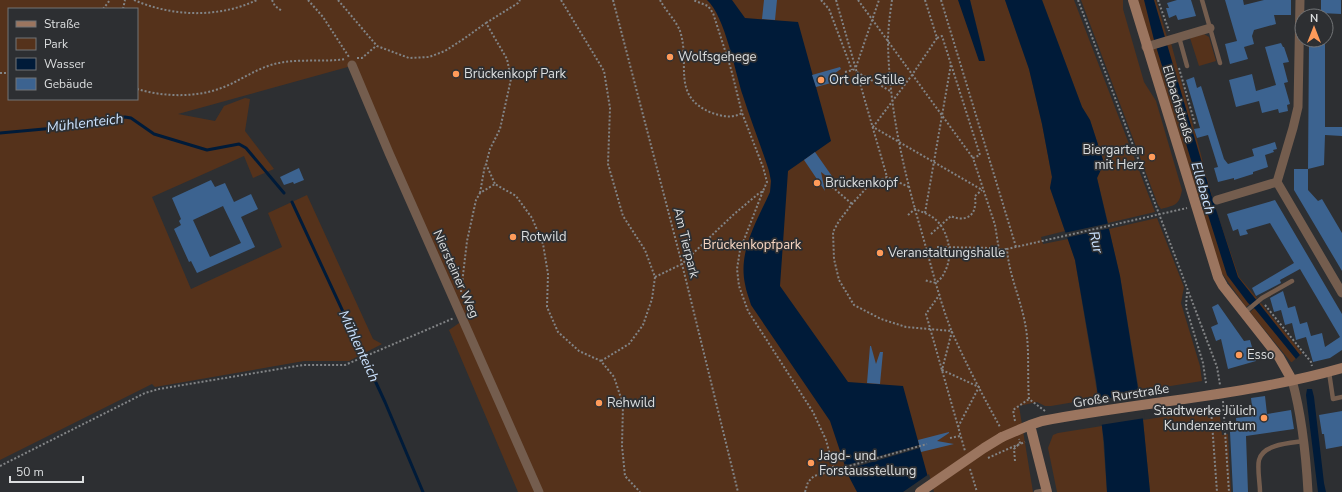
<svg xmlns="http://www.w3.org/2000/svg" width="1342" height="492" viewBox="0 0 1342 492" font-family="'Nunito Sans',sans-serif">
<rect width="100%" height="100%" fill="#2d2f32"/>
<path fill="#55321b" fill-rule="evenodd" d="M0,0H962L985,60L970,0H1005L1029,69L1042,124L1052,177L1050,188L1065,231L1041,237L1043,244L1068,239L1075,260L1098,398L1051,406H1045L1037,402L1019,406L1033,492H518L449,330L465,319L355,65L178,114L215,121L224,106L245,98L250,99L245,131L274,169L253,178L244,156L152,197L191,289L282,247L268,213L307,195L373,339L382,344L349,361H304L155,387L152,384L0,460ZM9,9H137V99H9Z
M1042,0H1074L1155,212L1108,223L1097,178L1104,163L1090,120L1082,107Z
M1081,0H1123V9L1144,82L1156,101L1182,190C1179,206 1175,205 1161,209L1158,205Z
M1138,0H1156L1167,37L1150,41Z
M1204,34L1209,37L1216,61L1199,66L1190,38Z
M1171,43L1212,196L1199,200L1153,49Z
M1215,207L1239,277L1257,298L1246,307L1221,272L1202,211Z
M1157,218L1184,287L1181,303L1200,366L1202,381L1139,391L1120,276L1109,229Z
M1261,303L1302,353L1292,362H1291L1250,312Z
M1214,408H1219L1222,435L1228,434L1231,492H1150L1143,420L1207,410L1208,418L1216,417Z
M1102,426L1107,492H1057L1048,448L1053,435L1058,433Z"/>
<path fill="#001b39" d="M707,0H732L745,18L798,22L831,141L788,171L780,286L848,382L903,386L932,492H857L848,475L830,421L751,305C749,298 746,291 745,284C738,251 757,221 770,192L771,181L769,171C761,146 751,121 743,96C735,72 725,16 707,0Z
M958,0H970L985,61H979Z
M1005,0H1042L1082,107L1090,120L1104,163L1097,178L1120,276L1143,420L1150,492H1107L1104,442L1096,381L1075,260L1050,188L1052,177L1042,124L1029,69Z
M1144,0H1154L1212,197L1238,277L1300,355L1296,359L1255,309L1248,303L1227,275L1203,199L1154,40Z
M1307,389H1312L1314,397L1324,483L1326,492H1318L1306,395Z"/>
<path fill="#2d2f32" d="M1110,223L1111,228L1065,238L1064,233Z
M1141,393L1145,418L1100,425L1096,400Z
M919,445L920,448L845,470L843,466Z
M929,474L934,492H903Z"/>
<g fill="none" stroke-linecap="round" stroke-linejoin="round">
<path stroke="#001b39" stroke-width="3" d="M0,133L66,127L125,117L131,118L154,134L207,150L239,144L246,148L284,193
M292,202L385,402L423,492"/>
</g>
<path fill="#3c6390" fill-rule="evenodd" d="M764,0H777L775,20L762,19Z
M1177,0H1191L1196,16L1178,20L1176,15L1169,18L1166,8H1169L1167,3Z
M1225,0H1243L1244,5L1264,0H1291V15H1274L1276,24L1254,30L1252,36L1254,44L1244,47L1248,59L1230,64L1225,44L1237,41Z
M1321,0H1341V14L1321,13Z
M1309,40H1325V127H1342V136L1325,135L1324,165L1308,169Z
M1281,43L1283,47H1284L1289,62L1283,63L1288,82L1284,83L1290,104L1287,105L1288,111L1279,113L1278,109L1262,113L1259,101L1236,107L1229,80L1252,74L1256,91L1276,85L1265,47Z
M840,67L841,69L829,77H846V79L816,87L812,75Z
M1194,77L1197,88L1201,86L1224,159L1228,164L1254,156L1252,149L1275,142L1277,149L1273,150L1274,152L1265,155L1268,167L1253,172V174L1234,180V178L1218,182L1214,168L1218,167L1208,135L1197,138L1194,129L1200,128L1186,80Z
M815,152L834,179L833,181L821,172L825,191L804,160Z
M299,168L304,180L294,184L293,182L284,185L280,177Z
M1294,169H1308V190L1318,201L1322,199L1342,233V271L1294,190Z
M211,180L215,187L225,183L234,202L251,194L258,209L241,217L255,247L197,273L191,261L189,262L174,229L181,225L179,221L181,219L172,198ZM223,206L241,243L210,257L193,220Z
M1275,200L1342,314V350L1330,358L1313,362L1306,337L1296,340L1292,323L1285,325L1281,310L1274,312L1270,298L1283,291L1288,308L1295,306L1300,324L1307,322L1311,336L1322,333L1325,347L1340,337L1300,269L1280,280L1281,283L1256,296L1252,288L1294,263L1270,223L1246,230L1248,234L1240,236L1238,229L1233,231L1227,214Z
M1218,304L1244,341L1250,340L1256,361L1228,369L1221,339L1216,341L1211,327L1218,324L1212,307Z
M870,346H871L876,364L880,352H883L880,384L867,383Z
M1265,396L1267,414L1291,410L1294,429L1246,436L1248,492H1233L1230,432L1237,430L1236,418L1253,416L1251,398Z
M1342,411V446L1326,449L1324,434H1322L1319,415Z
M949,432V433L937,441L954,444L921,452L918,440Z"/>
<g fill="none" stroke-linecap="round" stroke-linejoin="round">
<path stroke="#828486" stroke-width="2" stroke-dasharray="2 2" stroke-linecap="butt" d="M134,0C173,17 219,18 257,0
M272,0L275,6L282,11
M308,0L323,17L349,57
M338,0L377,46L409,58L429,57L445,51L465,38L486,23L507,59L511,79L500,129L490,149L486,164L495,184
M561,0L604,71L610,108L608,164L623,216L645,250L655,277L652,299L643,325L629,344L601,361
M613,0L682,264L738,492
M660,0C665,10 677,22 680,31C691,64 670,96 712,113C722,116 732,119 742,113
M821,0L829,9L852,70
M836,0L887,177
M858,0L973,158
M892,0C890,14 888,28 888,42C889,107 903,169 921,230C931,264 939,300 952,332C966,364 983,396 1000,427
M925,0L937,38L942,36L980,155L973,158L995,225L999,250L992,255L938,254
M941,0L1016,247
M1078,0L1217,367L1220,385
M1158,0L1169,31
M103,9L110,0
M123,9L125,0
M486,23L518,3L520,0
M937,38L912,75L873,127L982,190
M357,58H362L376,46
M856,67L879,0
M1179,68L1195,124
M845,72L856,69
M857,72L890,91
M0,73H9
M818,79L822,78
M137,89C164,97 197,98 224,87C239,81 253,71 268,66C293,57 320,63 346,59
M829,184L852,204
M909,187L887,177L869,185L852,204L839,221L833,232L834,259L839,280L854,305L881,319L906,327L952,331L942,370L979,387L958,427
M763,191L740,250L737,269L739,286L748,311L813,412L826,440L834,470
M480,193L485,165
M925,213L951,64
M908,215L915,209C922,212 929,214 935,219C949,231 954,257 944,273C943,277 939,280 936,283L924,280
M931,234L951,216C961,221 974,219 975,205C976,202 975,199 975,196L982,190
M937,247L993,248L999,250L1007,249
M655,277L682,264L733,215L758,194L763,191L767,182L763,167L742,113L731,69L713,13L708,6L693,0
M461,292L467,241L476,200L480,193L495,184L516,196L532,218L543,244L548,274L547,307L558,332L579,351L601,361L614,377L623,404L622,446L625,476L640,492
M1187,292L1186,307L1203,363L1206,383
M940,294L926,314L965,451
M1265,305L1311,362L1312,366
M1223,401L1229,492
M1211,409L1217,492
M1045,411L1029,399C1027,374 1030,348 1025,323C1020,297 1009,275 1007,249L1187,208
M1015,421L1013,410L1029,399
M950,438L960,436
M1010,448L1025,442
M1015,461L1014,449L1020,443L1019,439
M0,466L145,393L159,389L303,365H345L454,318
M970,469L977,492
M805,492L808,482L814,476L927,444"/>
<path stroke="#745d4e" stroke-width="4.5" d="M1202,0L1220,63
M1179,37L1187,66
M1244,313L1262,298L1292,281
M1329,372L1333,399L1342,397
M1036,492L1047,490
M1260,492C1260,483 1257,468 1259,460C1263,444 1290,443 1304,441"/>
<path stroke="#745d4e" stroke-width="9" d="M1146,47L1210,28
M352,65L389,153L539,492
M1277,182L1293,128L1298,107L1300,0
M1277,182L1342,293
M1217,200L1277,182
M1292,380C1302,416 1306,455 1308,492"/>
<path stroke="#9b755f" stroke-width="10" d="M1133,0L1218,277L1223,286L1279,357L1292,380
M1030,425L1047,492
M1002,437L1030,425L1042,421C1141,402 1244,396 1342,368"/>
<path stroke="#828486" stroke-width="2" stroke-dasharray="2 2" stroke-linecap="butt" d="M988,458L1010,448"/>
<path stroke="#9b755f" stroke-width="10" d="M920,492L984,448L1002,437"/>
</g>
<g fill="#ff9b5a" stroke="#2d2f32" stroke-width="1.5">
<circle cx="670" cy="57" r="4"/>
<circle cx="456" cy="74" r="4"/>
<circle cx="821" cy="80" r="4"/>
<circle cx="1152" cy="157" r="4"/>
<circle cx="817" cy="183" r="4"/>
<circle cx="513" cy="237" r="4"/>
<circle cx="880" cy="253" r="4"/>
<circle cx="1239" cy="355" r="4"/>
<circle cx="599" cy="403" r="4"/>
<circle cx="1264" cy="418" r="4"/>
<circle cx="811" cy="463" r="4"/>
</g>
<g text-anchor="middle" dominant-baseline="central" stroke-width="3.5" stroke-linejoin="round" paint-order="stroke">
<g font-size="13" fill="#dcdedf" stroke="#2d2f32" text-anchor="start">
<text x="678" y="57">Wolfsgehege</text>
<text x="464" y="74">Brückenkopf Park</text>
<text x="829" y="80">Ort der Stille</text>
<text x="1144" y="150" text-anchor="end">Biergarten<tspan x="1144" dy="15">mit Herz</tspan></text>
<text x="825" y="183">Brückenkopf</text>
<text x="521" y="237">Rotwild</text>
<text x="888" y="253">Veranstaltungshalle</text>
<text x="1247" y="355">Esso</text>
<text x="607" y="403">Rehwild</text>
<text x="1256" y="411" text-anchor="end">Stadtwerke Jülich<tspan x="1256" dy="15">Kundenzentrum</tspan></text>
<text x="819" y="456">Jagd- und<tspan x="819" dy="15">Forstausstellung</tspan></text>
</g>
<g font-size="13" fill="#dcdedf" stroke="#2d2f32">
<text transform="translate(1178 104) rotate(73)">Ellbachstraße</text>
<text transform="translate(686 243) rotate(76)">Am Tierpark</text>
<text transform="translate(456 274) rotate(66)">Niersteiner Weg</text>
<text transform="translate(1121 396) rotate(-9)">Große Rurstraße</text>
</g>
<g font-size="13" fill="#f7d6c2" stroke="#2d2f32">
<text x="752" y="245">Brückenkopfpark</text>
</g>
<g font-size="14" font-style="italic" fill="#cce3ff" stroke="#2d2f32">
<text transform="translate(85 123) rotate(-7)">Mühlenteich</text>
<text transform="translate(1203 188) rotate(74)">Ellebach</text>
<text transform="translate(1096 242) rotate(77)">Rur</text>
<text transform="translate(359 346) rotate(65)">Mühlenteich</text>
</g>
</g>
<rect x="8" y="8" width="130" height="92" fill="#2d2f32" stroke="#737577"/>
<rect x="16" y="21" width="20" height="6" fill="#9b755f" stroke="#737577"/>
<text x="44" y="28" font-size="12" fill="#dcdedf">Straße</text>
<rect x="16" y="38" width="20" height="12" fill="#55321b" stroke="#737577"/>
<text x="44" y="48" font-size="12" fill="#dcdedf">Park</text>
<rect x="16" y="58" width="20" height="12" fill="#001b39" stroke="#737577"/>
<text x="44" y="68" font-size="12" fill="#dcdedf">Wasser</text>
<rect x="16" y="78" width="20" height="12" fill="#3c6390" stroke="#737577"/>
<text x="44" y="88" font-size="12" fill="#dcdedf">Gebäude</text>
<g transform="translate(1314 28)"><circle r="19" fill="#2d2f32" stroke="#737577"/>
<path d="M0-3L7 15L0 10L-7 15Z" fill="#ff9b5a"/>
<text y="-6" font-size="11" font-weight="bold" text-anchor="middle" fill="#dcdedf">N</text>
</g>
<path d="M10 476v6h73v-6" fill="none" stroke="#dcdedf" stroke-width="2"/>
<text x="16" y="476" font-size="12" fill="#dcdedf" stroke="#2d2f32" stroke-width="3" paint-order="stroke">50 m</text>
</svg>
